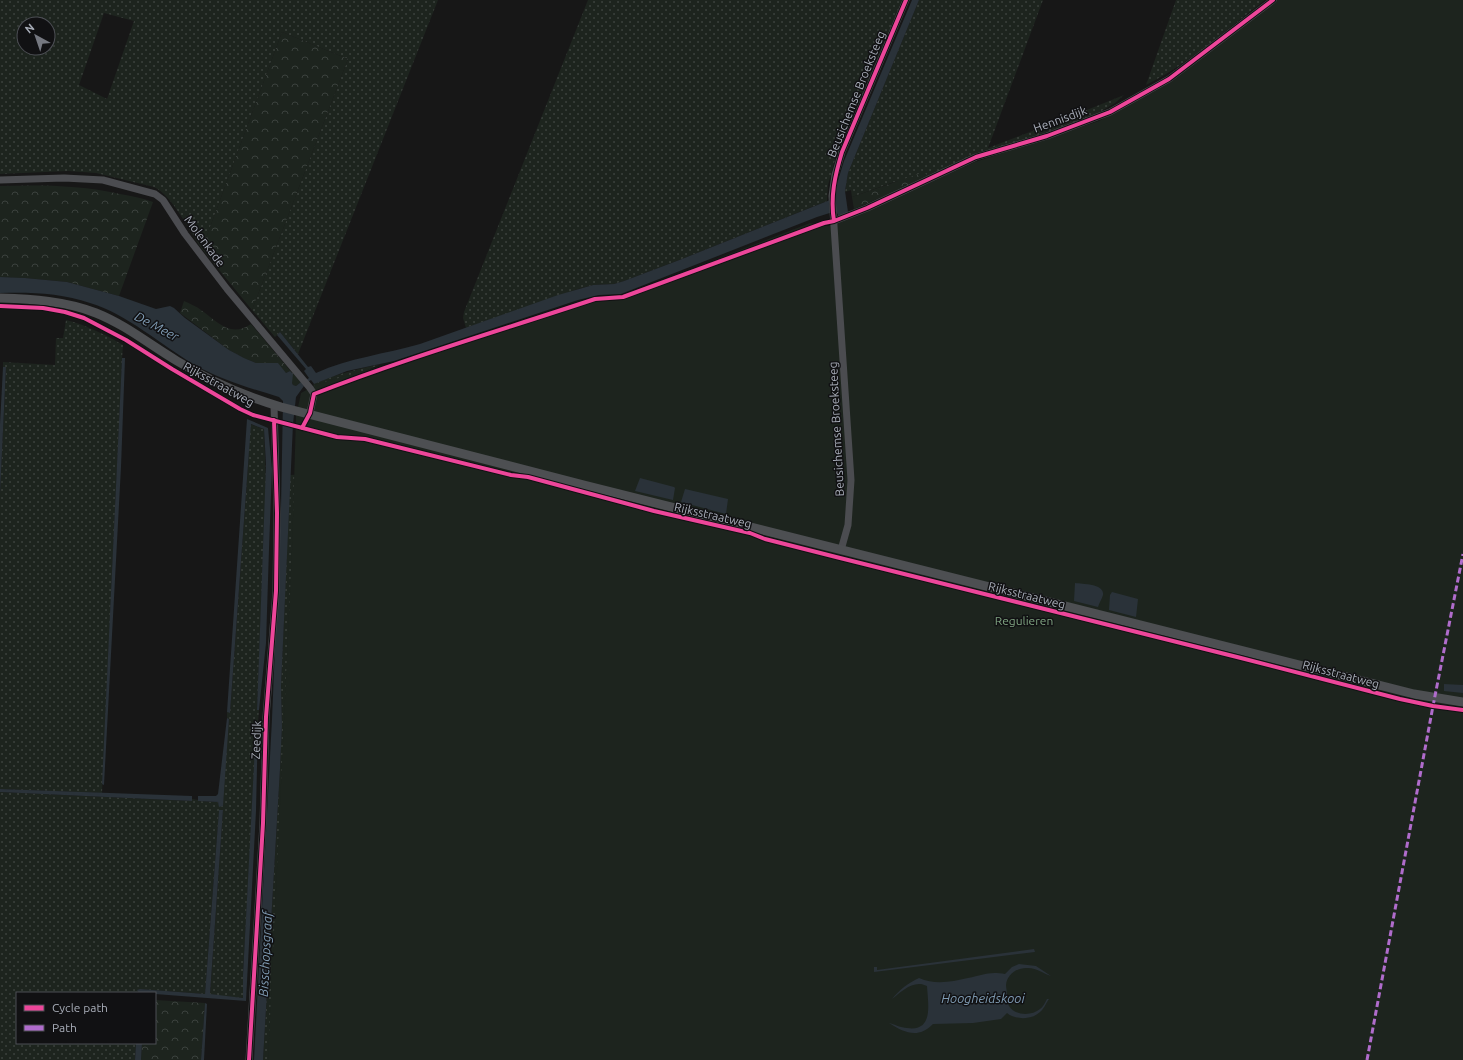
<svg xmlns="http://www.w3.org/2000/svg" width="1463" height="1060" viewBox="0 0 1463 1060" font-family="Ubuntu,sans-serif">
<defs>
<pattern id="grass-dots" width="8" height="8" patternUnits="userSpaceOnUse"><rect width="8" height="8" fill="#1d241e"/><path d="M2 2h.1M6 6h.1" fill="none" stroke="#3b413d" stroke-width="1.8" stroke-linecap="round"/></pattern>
<pattern id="forest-crowns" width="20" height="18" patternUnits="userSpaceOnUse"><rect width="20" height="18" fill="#1d241e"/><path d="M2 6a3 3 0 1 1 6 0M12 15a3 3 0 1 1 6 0" fill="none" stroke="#3b413d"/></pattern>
</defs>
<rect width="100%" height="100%" fill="#171717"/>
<path fill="url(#grass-dots)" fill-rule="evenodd" d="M0,0H438L298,354L280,332L275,337L252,310L348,59L282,32L202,249C189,231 173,196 154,187L96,173L68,171L0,174ZM104,13L134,21L107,99L79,85ZM24,24H48V48H24Z
M588,0H902L834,163L828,185L827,201L682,259L624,281L614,284L593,285L578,289L466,328L463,318L464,312Z
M919,0H1043L988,148L1072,116L1124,95L1115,103L1093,116L1020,144L929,177L894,182L852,197L851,190L845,192L848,173Z
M1176,0H1265C1226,30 1190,63 1146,85Z
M66,320C86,325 106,335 123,345L122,359L102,793L0,789V494L6,368L3,367V362L55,365L56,338H63Z
M381,364L359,374L318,387L313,385L314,384C336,374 358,369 381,364Z
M250,424L264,429L266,485L257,710H259L258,723L257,724L243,975V998L210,995L223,811L219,810L205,994L140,989L138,990L139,993H17V1043H136L135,1060H0V792L191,801L192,799L198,800V801L217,802L219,804L229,719L227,718V712L230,713L248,467Z
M309,474L276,1060H263L280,769L282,726L281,686L290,475Z"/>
<path fill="url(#forest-crowns)" d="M282,32L348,59L252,310L202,249Z
M924,172L929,177L854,209L852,197Z
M0,186C40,185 80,185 120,194C131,196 142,198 153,202L119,296L67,282L25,278L0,277Z
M184,301C190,304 196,306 201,310C218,322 230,338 251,324L288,368L301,382L296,386L293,385L292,383L290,371L286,373L263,363H256L244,358L229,350L180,313Z
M155,1000L205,1003L201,1060H141L142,1043H155Z"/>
<path fill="#1d241e" d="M1273,0H1463V1060H268L292,551L296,416L301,393L317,384L382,366L591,298L623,295L810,223L828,226L975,162L1099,121L1170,82Z"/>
<path fill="#2a3239" d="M912,0H919L848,173L845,191L848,212L839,217L836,211L817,217L621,294L599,295L578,300L394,361L347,371L314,384L311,380L308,382L306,380L309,378L304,371L306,369L277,335L280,332L308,367L311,366L316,373C349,358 385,354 420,344L558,295L593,285L614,284L624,281L682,259L835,198L836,187L844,161Z
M0,277L25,278L67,282L119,296L156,309L170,306L174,308L185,318L229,350L244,358L256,363H278L286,373L290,371L293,374L292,383L293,385L296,386L301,382L304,386L296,397L293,424L281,686L282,726L280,769L263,1060H254L272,719L281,507L283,401L279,397C250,388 221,380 195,365C161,345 127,314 90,303C61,293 30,292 0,293Z
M122,358H125L121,467L104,785L102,784Z
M3,367H6L0,494V424Z
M247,419L268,428L272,469L269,549L266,643L259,710H257L266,465L264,429L251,424L230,713L227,712Z
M640,478L674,487L675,488L673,500L635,491Z
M685,489L728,499L726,514L681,502Z
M1075,583C1083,584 1105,584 1103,595C1102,599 1099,603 1098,607L1074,601Z
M1112,592L1138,599L1136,617L1109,610L1110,595Z
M1444,684L1463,685V693L1444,691Z
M227,718L229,719L223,806L219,807L218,802L198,801V796H216L218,794Z
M258,723L256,811L246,1001L155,994V993H139L137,990L140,989L205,994L219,810H223L210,994L243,998V975L255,746L257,724Z
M0,789L192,796V801L0,792Z
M1034,949L1035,952L874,972V967H877V970Z
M1019,964L1036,966L1051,976C1044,974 1037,968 1028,968C1018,967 1007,974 1006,985C1006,988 1007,991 1007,994C1008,998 1007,1003 1009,1006C1015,1016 1032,1016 1040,1009C1043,1007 1045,1003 1047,999H1049C1046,1003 1044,1009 1040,1012C1032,1020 1015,1020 1007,1013L1001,1019L973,1023L933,1024C918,1039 905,1033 889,1023C894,1024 901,1028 907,1028C934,1032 928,1004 927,986C914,979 902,991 892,999C899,990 908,983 919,978C935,985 951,982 968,978C983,975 989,971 1005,974L1012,967Z
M205,1003L207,1004L204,1060H201Z
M136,1043H142L141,1060H135Z"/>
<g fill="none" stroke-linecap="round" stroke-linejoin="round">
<path stroke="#4b4c50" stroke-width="7" d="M0,180L64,178L103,180L155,194L163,200L185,234L227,289L310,388L314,394L310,413
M834,221L867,208L976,157L1047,136L1110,112L1169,79L1273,0
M841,550L848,525L851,480L832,196L835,175L842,152L906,0
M249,1060L263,823L266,717L276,591L277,513L274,405"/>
<path stroke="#4d4f52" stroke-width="9" d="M0,298C32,299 66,301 96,313C126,325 150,345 177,361C210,381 244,396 281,407L584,485L1355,679L1414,694L1463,702"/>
<path stroke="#b06ccc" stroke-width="3" stroke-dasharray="6 3" stroke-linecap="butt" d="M1367,1060L1433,706L1463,554"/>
<defs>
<path id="cycleway" d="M834,221C830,197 835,175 842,152L906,0
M0,306L43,308L65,312L84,318L126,340L172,369L240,409L253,415L337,437L365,439L511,475L528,477L654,511L750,533L765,539L840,558L1237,657L1400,699L1433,706L1463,710
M302,428L310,413L314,394C406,358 502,330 595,299L623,297L824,223L834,221L867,208L976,157L1047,136L1110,112L1169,79L1273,0
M249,1060L263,823L266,717L276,591L277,513L274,420"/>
</defs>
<use href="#cycleway" stroke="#111113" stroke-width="6"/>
<use href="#cycleway" stroke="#ed469a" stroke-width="4"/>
</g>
<g text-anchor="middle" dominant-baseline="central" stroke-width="3" stroke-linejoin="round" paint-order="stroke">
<g font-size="12" fill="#a8adb8" stroke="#111113">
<text transform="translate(856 94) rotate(-68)">Beusichemse Broeksteeg</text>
<text transform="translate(1060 119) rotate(-20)">Hennisdijk</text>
<text transform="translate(205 241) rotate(54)">Molenkade</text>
<text transform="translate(219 384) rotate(29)">Rijksstraatweg</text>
<text transform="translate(836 429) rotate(-93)">Beusichemse Broeksteeg</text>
<text transform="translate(713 515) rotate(13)">Rijksstraatweg</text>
<text transform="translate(1027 595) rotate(14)">Rijksstraatweg</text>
<text transform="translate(1341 674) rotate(15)">Rijksstraatweg</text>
<text transform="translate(256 740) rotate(-88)">Zeedijk</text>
</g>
<g font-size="12" fill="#7fa381" stroke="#111113">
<text x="1024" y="620">Regulieren</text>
</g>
<g font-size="13" font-style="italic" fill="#7f9bb3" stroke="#111113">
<text transform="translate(157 326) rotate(28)">De Meer</text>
<text transform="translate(265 954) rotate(-87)">Bisschopsgraaf</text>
<text x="983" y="998">Hoogheidskooi</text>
</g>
</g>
<rect x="16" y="992" width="140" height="52" fill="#111113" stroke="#4d4f55"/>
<rect x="24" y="1005" width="20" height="6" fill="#ed469a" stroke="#4d4f55"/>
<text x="52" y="1012" font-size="12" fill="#a8adb8">Cycle path</text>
<rect x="24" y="1025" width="20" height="6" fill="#b06ccc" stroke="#4d4f55"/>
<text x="52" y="1032" font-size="12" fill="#a8adb8">Path</text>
<g transform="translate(36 36) rotate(320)"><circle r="19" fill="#111113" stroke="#4d4f55"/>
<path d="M0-3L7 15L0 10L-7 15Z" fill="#757880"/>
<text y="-6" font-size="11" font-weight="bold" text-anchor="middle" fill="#a8adb8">N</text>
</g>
</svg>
